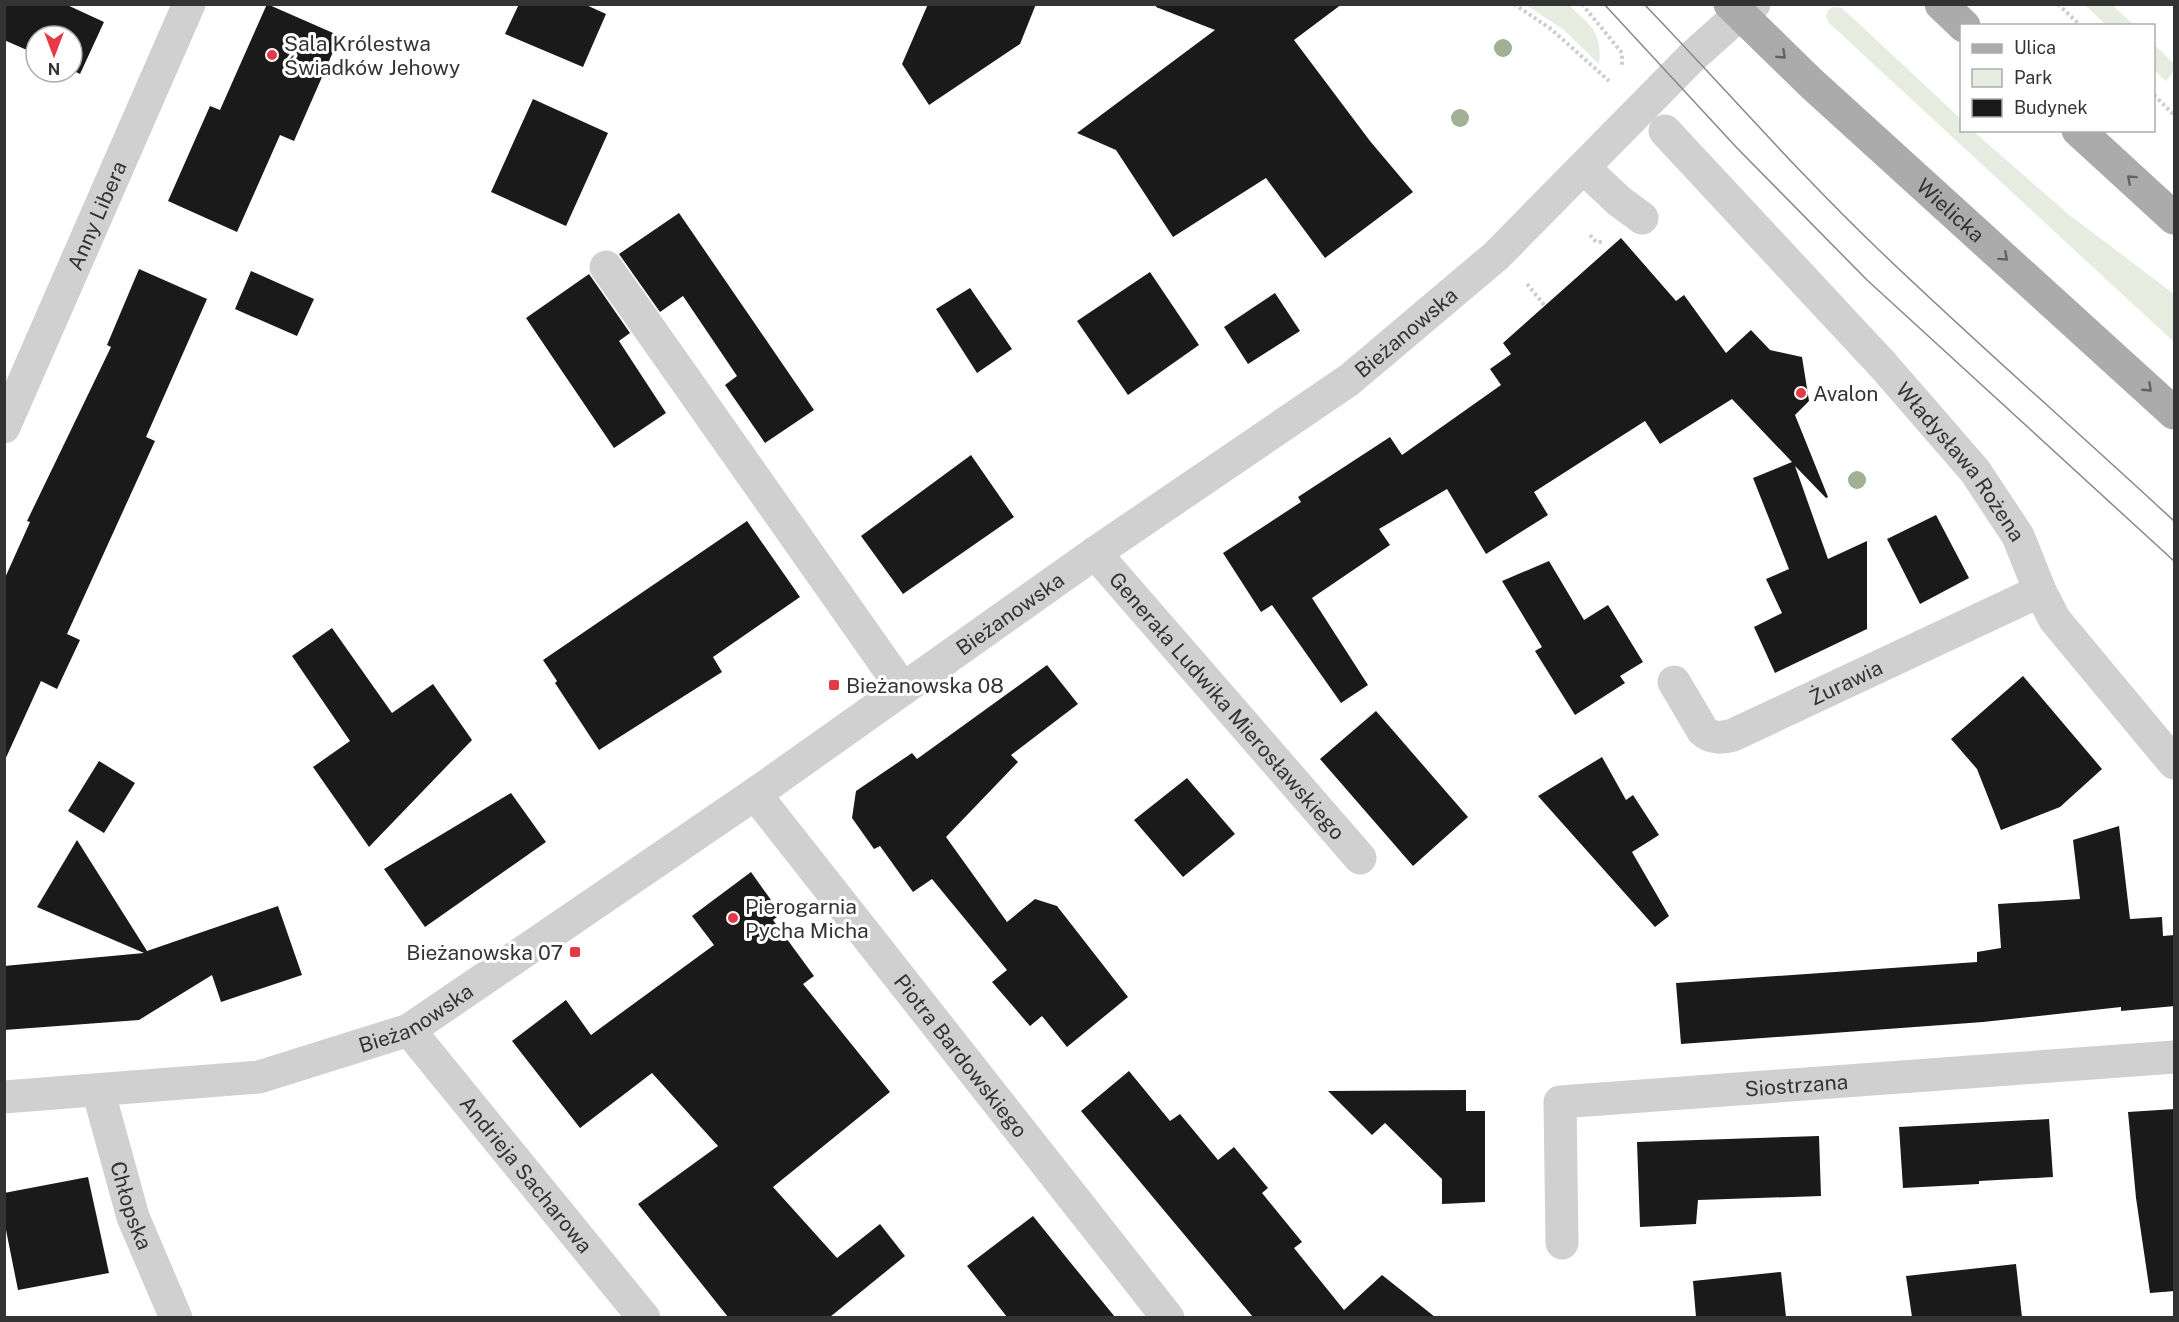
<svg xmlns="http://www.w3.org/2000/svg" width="2179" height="1322" viewBox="0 0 2179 1322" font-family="'Public Sans',sans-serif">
<rect width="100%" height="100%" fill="#fff"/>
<path fill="#e6ecdf" d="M1526,5H1569C1590,26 1603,31 1599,64L1564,30Z
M2085,5H2112L2134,25H2106Z
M1833,7L1842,8L1961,119L1962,130L1973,131L2068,214L2174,294V342L1829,23L1826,17L1828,10Z
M2154,44L2174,64V71L2166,81L2154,70Z"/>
<path fill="#1a1a1a" d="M4,4H65L104,22L80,74L72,70V36H36V54L4,40Z
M267,4L340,36L294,141L280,135L237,232L168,201L210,106L220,110Z
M519,4H584L606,14L583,67L505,34Z
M928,4H1036L1020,44L929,105L902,64Z
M1157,4H1342L1294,40L1370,141L1413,192L1325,258L1266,178L1173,237L1116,150L1077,133L1215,30L1156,7Z
M533,99L608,133L566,226L491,192Z
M679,213L814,410L765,443L725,385L737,376L683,296L660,312L619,254Z
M1621,238L1676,301L1684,295L1726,353L1751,330L1770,350L1802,357L1809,401L1795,415L1828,497L1826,498L1795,466L1828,559L1867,541V629L1775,673L1754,627L1782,613L1766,579L1789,569L1753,478L1792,462L1732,399L1660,444L1645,421L1534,492L1548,515L1486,554L1447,489L1379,529L1390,545L1312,598L1368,685L1341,703L1272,605L1261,612L1223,553L1301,502L1298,497L1390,437L1402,455L1501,385L1490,369L1511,354L1503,343Z
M139,269L207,299L146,437L155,441L67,634L80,640L57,689L41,681L4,762V580L30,522L27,521L111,347L107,345Z
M251,271L314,299L297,336L235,309Z
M1150,272L1199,345L1128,395L1077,321Z
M589,274L630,333L619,341L666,413L614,448L526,318Z
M970,288L1012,349L977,373L936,309Z
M1275,293L1300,331L1248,364L1224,327Z
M971,455L1014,517L903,594L861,536Z
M1936,515L1969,578L1920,604L1887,539Z
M747,521L800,597L713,657L722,672L599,750L555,683L557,681L543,660Z
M1549,561L1584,620L1608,605L1643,662L1620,676L1625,683L1575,715L1535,651L1542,647L1502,581Z
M332,628L392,713L433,684L472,740L369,847L313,767L350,741L292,656Z
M1047,665L1078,704L1011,755L1018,762L946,837L1007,922L1035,899L1057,906L1128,997L1067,1047L1042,1016L1030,1026L992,982L1007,970L932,879L913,892L880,846L874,849L852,818L856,791L912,753L917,759Z
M2023,676L2102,769L2060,807L2001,830L1977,769L1951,739Z
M1376,711L1468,817L1413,866L1320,759Z
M1602,757L1626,800L1633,795L1659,835L1632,852L1669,916L1655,927L1538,796Z
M99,761L135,783L104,833L68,811Z
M1187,778L1235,834L1183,877L1134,820Z
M511,793L546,842L425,927L384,869Z
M2119,826L2130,919L2162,917L2163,936L2175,935V1006L2121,1011V1007L1983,1022L1681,1044L1676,983L1977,962V952L2001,948L1998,904L2080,899L2073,840Z
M77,840L147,951L278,906L302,975L221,1002L212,975L139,1020L4,1030V966L144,953L37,907Z
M751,872L781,914L773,920L814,976L803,984L890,1092L773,1187L837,1258L880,1224L905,1256L830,1317H728L638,1204L718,1146L652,1073L580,1128L512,1041L566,1000L591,1035L714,945L692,916Z
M1129,1071L1170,1121L1180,1114L1218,1160L1234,1147L1268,1188L1262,1193L1302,1242L1294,1248L1344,1310L1382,1275L1435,1317H1253L1081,1111Z
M1466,1090V1111H1485V1202L1442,1204V1179L1385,1123L1372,1135L1328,1091Z
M2175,1109V1291L2150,1293L2136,1198L2128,1112Z
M2049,1119L2053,1177L1979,1181V1184L1903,1188L1899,1127Z
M1819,1136L1821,1196L1698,1200L1696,1224L1640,1227L1637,1142Z
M88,1177L109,1273L18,1290L4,1220V1193Z
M1033,1216L1070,1262L1115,1317H1007L967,1266Z
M2016,1264L2022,1317H1912L1906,1276Z
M1781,1272L1786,1317H1696L1693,1281Z"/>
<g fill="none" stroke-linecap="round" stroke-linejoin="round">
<path stroke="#cdcdcd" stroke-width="4" stroke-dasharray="3 3" stroke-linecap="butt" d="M1514,4L1551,29L1609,81
M1582,4L1622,53V67
M2058,4L2081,26
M2154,95L2174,115
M1590,235L1596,242H1603
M1527,284L1545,306"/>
<g stroke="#d0d0d0" stroke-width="33">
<path id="s1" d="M1665,131L1883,365L1975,471L2018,536L2040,591L2055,620L2174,763"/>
<path d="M1584,168L1619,201L1642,218"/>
<path d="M606,267L903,689"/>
<path id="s2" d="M4,427L189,4"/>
<path id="s3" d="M1095,553L1360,858"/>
<path id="s4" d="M1674,682L1703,731C1712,739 1722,738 1733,735L2040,591"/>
<path id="s5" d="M755,794L1168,1318"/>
<path id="s6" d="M409,1030L644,1318"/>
<path id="s7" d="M98,1090L133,1217L176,1318"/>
<path id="s8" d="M4,1097L259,1077L409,1030L755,794L1095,553L1349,380L1496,256L1693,56L1739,15L1754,4"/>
<path id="s9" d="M1562,1243L1560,1102L2174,1057"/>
</g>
<g stroke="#ababab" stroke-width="33">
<path id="s10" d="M1730,4L1811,83L2174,413"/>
<path d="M1941,4L1964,26"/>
<path d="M2078,130L2174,218"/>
</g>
<path stroke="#888" stroke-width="1.5" d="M1604,4L1737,148L1867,280L2174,561
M1644,4C1723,86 1797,172 1880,251C1976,343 2077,431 2174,521"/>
</g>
<g fill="#a2b095">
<circle cx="1503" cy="48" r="9"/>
<circle cx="1460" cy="118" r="9"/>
<circle cx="1857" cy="480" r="9"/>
</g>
<defs><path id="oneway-chevron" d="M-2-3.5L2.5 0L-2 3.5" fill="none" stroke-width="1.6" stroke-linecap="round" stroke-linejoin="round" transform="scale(1.5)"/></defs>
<g stroke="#636363">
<use href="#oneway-chevron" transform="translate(1782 55) rotate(43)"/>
<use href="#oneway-chevron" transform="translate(2131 179) rotate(-138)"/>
<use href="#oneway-chevron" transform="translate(2004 257) rotate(42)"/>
<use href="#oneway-chevron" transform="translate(2148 388) rotate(43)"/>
</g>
<g fill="#e63946" stroke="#fff" stroke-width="2">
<circle cx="272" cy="55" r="6"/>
<circle cx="1801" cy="393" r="6"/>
<rect x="828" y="679" width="12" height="12" rx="3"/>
<circle cx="733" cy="918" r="6"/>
<rect x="569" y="946" width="12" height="12" rx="3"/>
</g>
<g text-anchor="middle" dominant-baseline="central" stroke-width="6" stroke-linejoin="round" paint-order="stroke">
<g font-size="21" fill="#333" stroke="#fff" text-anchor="start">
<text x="284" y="43">Sala Królestwa<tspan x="284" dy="24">Świadków Jehowy</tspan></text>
<text x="1813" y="393">Avalon</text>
<text x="846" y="685">Bieżanowska 08</text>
<text x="745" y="906">Pierogarnia<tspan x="745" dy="24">Pycha Micha</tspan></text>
<text x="563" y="952" text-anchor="end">Bieżanowska 07</text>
</g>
<g font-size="21" fill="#333" stroke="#fff">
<text stroke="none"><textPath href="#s10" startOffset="302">Wielicka</textPath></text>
<text stroke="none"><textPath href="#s2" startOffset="231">Anny Libera</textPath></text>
<text stroke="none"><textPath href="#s8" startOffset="1630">Bieżanowska</textPath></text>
<text stroke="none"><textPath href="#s1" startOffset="444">Władysława Rożena</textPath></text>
<text stroke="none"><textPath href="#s8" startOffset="1144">Bieżanowska</textPath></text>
<text stroke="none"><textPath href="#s4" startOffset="213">Żurawia</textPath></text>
<text stroke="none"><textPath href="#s3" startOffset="202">Generała Ludwika Mierosławskiego</textPath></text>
<text stroke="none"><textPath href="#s8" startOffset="424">Bieżanowska</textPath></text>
<text stroke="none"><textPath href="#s5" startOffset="333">Piotra Bardowskiego</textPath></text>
<text stroke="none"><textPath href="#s9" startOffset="378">Siostrzana</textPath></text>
<text stroke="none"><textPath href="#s6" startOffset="186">Andrieja Sacharowa</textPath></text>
<text stroke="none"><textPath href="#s7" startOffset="120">Chłopska</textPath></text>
</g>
</g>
<rect width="2179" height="1322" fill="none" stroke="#333333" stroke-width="12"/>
<rect x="1960" y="24" width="195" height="108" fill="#ffffff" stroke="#adadad" stroke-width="1.5"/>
<rect x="1972" y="44" width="30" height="9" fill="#ababab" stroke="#adadad" stroke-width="1.5"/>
<text x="2014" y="54" font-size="18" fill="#333333">Ulica</text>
<rect x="1972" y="69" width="30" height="18" fill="#e6ecdf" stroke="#adadad" stroke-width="1.5"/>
<text x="2014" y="84" font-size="18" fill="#333333">Park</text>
<rect x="1972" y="99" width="30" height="18" fill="#1a1a1a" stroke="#adadad" stroke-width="1.5"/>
<text x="2014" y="114" font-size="18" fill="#333333">Budynek</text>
<g transform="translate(54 54) rotate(180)"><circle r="28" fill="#ffffff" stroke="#adadad" stroke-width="1.5"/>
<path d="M0-4.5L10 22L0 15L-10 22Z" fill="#e63946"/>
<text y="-9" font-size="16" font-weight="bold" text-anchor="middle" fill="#333333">N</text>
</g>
</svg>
